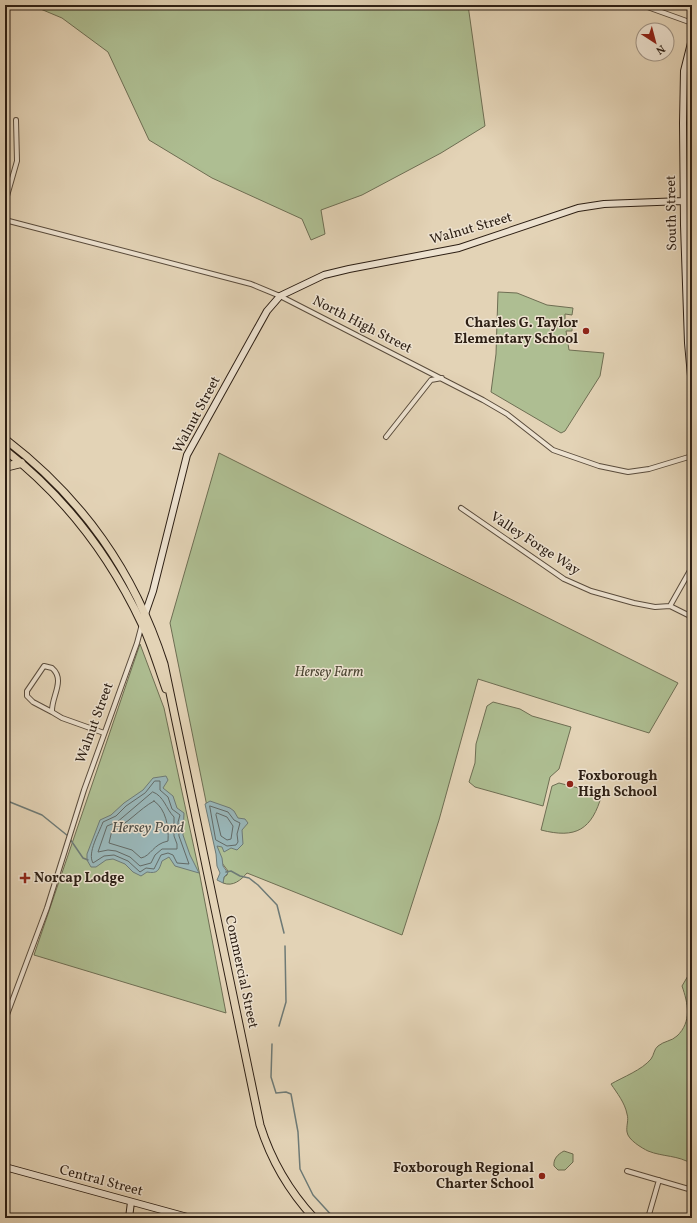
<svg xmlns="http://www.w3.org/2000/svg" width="697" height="1223" viewBox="0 0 697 1223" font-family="Vollkorn,serif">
<rect width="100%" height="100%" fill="#e3d3b6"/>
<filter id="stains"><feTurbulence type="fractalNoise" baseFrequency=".005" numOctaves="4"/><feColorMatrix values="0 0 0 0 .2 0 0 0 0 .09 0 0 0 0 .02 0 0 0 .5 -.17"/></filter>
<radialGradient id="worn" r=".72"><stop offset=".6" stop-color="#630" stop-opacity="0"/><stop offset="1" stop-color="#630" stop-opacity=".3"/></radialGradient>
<path fill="#aebe92" stroke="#6e6e53" d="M31,5H468L485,126L441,153L362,195L321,210L325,234L311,240L302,219L212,178L149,140L108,52L62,18Z
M498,292L517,293L547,305L573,308L572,315L565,314V325L572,326V331H566L569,350L604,353L600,376L565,431L561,433L491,392L496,354Z
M219,453L678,683L649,733L478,679L439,820L402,935L247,873C241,880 233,887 223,883L224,877L227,875L228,871L222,863L218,861L170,623Z
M140,644L164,708L199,871L226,1013L34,955Z
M493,702L520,709L532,716L571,727L559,769L550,777L543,806L475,787L469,782L475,763L476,744L487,706Z
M559,783L602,794C592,830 576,839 541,830L552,786Z
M692,969V1164C678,1155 663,1157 648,1151C642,1148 628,1140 627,1132C626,1126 629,1120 627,1114C625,1103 617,1093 611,1084C623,1077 642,1070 651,1059C654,1055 654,1049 658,1046C664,1041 672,1041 677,1036C692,1022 688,1003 682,986Z
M564,1151L573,1154V1162L565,1170H558L554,1166C553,1159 558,1154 564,1151Z"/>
<path fill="#99b6b8" stroke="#6e7a76" d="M166,776L168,780L163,788L173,796L177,808L184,813L183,835L190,855L199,873L175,866L169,857L162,861C159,870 158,874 147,872L141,876L133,872L125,864L113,859L106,860L96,867H91L87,860V854L100,820L111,815L124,803L143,790L153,778Z
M210,801L230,808L234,811L238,818L245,819L248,823L242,830L243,844L237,850L231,848L224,852L222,847L217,846L222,858L223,866L228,873L224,877L223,883L217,880L220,873L217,866L216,854L205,804Z"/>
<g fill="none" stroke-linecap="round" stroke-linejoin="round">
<path stroke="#636a66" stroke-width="1" d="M155,781H160V790L168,797L172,809L180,815L178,822L179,836L189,864L177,863L173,855L168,853L161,855L154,869L146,868L140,872L128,861L114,855L104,856L93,863C87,853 99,833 103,822L116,816L126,806L145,793Z
M153,792C164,796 166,809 174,817V836L177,844V849H162L155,855L151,863L140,866L130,857L116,851L108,850L98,852L107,826L117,822Z
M154,801C166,809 169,827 168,841C153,844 151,856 141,858L132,850L109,843L112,830C127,825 139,809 154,801Z
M210,806L228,812L234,820L240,823L237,834L238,842L236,845L227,846L216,840Z
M217,813L227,817L233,826L231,839L227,840L221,836L216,815Z"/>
<path stroke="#6e7a76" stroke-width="1.5" d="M5,800L42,815L68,836
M70,839L83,858L88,860
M226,872L231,871L240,876L249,878L258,885L277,905L284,933
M279,1026L286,1002L285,946
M272,1044L271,1077L276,1093L286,1092L291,1094L298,1132L300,1169L313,1195L334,1218"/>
<defs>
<path id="street" d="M642,5L692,23
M5,203L17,161L16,120
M5,220L251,284L280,296L483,400L507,414L553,450L599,466L628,472L649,469L692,456
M386,437L431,380L442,378
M461,508L564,579L591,591L634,603L655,607L670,606L692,617
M670,606L692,567
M52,712L33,702L27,696V691L44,666L52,668C66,680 51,697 52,712L62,718L104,733
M5,1020L47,908L84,790L137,643L142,624
M627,1171L692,1190
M648,1218L659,1180
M690,1218L692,1210"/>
<path id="secondary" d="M692,39L684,71L683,123L684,225L688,343L692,387
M144,617L153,591L187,455L267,311L280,296L324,275L349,269L459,248L578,208L604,204L683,201
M5,1167L191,1218
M129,1218L131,1202"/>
<path id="primary" d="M5,439C82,498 134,571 164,664L260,1125C271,1160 289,1191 314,1218
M5,450C64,496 110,556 142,624C152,645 158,667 166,689"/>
<path id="highway" d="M5,467L21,463"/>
</defs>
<use href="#street" stroke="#5a4c3c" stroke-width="6"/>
<use href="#secondary" stroke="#2d1f14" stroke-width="8"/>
<use href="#primary" stroke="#2d1f14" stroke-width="9"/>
<use href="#highway" stroke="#2d1f14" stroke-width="10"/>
<use href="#street" stroke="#ede2d0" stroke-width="4"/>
<use href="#secondary" stroke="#ede2d0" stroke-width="6"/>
<use href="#primary" stroke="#e3d3b6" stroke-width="7"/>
<use href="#highway" stroke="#e3d3b6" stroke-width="8"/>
</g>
<g fill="#8f2418" stroke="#ede2d0" stroke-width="1.5">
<circle cx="586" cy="331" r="4"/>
<circle cx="570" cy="784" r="4"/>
<path d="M23 872h4v4h4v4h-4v4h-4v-4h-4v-4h4z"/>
<circle cx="542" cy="1176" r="4"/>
</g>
<g text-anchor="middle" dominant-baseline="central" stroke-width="3" stroke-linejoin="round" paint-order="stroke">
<g font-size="14" fill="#2d1f14" stroke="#ede2d0">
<text transform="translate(672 213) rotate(-91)">South Street</text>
<text transform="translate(471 229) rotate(-16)">Walnut Street</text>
<text transform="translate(362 325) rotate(27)">North High Street</text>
<text transform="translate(197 415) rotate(-62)">Walnut Street</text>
<text transform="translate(535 544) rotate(33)">Valley Forge Way</text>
<text transform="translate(95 723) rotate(-70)">Walnut Street</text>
<text transform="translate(241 972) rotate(78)">Commercial Street</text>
<text transform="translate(101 1181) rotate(15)">Central Street</text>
</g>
<g font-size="14" font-weight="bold" fill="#2d1f14" stroke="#ede2d0" text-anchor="end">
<text x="578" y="323">Charles G. Taylor<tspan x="578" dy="16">Elementary School</tspan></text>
<text x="578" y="776" text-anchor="start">Foxborough<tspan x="578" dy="16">High School</tspan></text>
<text x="34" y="878" text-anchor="start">Norcap Lodge</text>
<text x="534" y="1168">Foxborough Regional<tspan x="534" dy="16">Charter School</tspan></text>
</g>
<g font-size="14" font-style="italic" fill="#4d4734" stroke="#ede2d0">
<text x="329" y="672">Hersey Farm</text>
</g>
<g font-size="15" font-style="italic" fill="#4d4c45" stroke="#ede2d0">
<text x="148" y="828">Hersey Pond</text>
</g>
</g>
<rect width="697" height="1223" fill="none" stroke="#e3d3b6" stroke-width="20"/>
<rect x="6" y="6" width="685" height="1211" fill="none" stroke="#2d1f14" stroke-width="2"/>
<rect x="10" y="10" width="677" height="1203" fill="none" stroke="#2d1f14"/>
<g transform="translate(655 42) rotate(144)"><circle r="19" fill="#ede2d0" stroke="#a09485"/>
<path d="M0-3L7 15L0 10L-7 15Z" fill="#8f2418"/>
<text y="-6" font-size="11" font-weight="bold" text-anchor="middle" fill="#2d1f14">N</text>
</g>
<rect width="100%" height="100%" filter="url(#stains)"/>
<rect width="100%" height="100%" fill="url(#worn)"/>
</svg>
